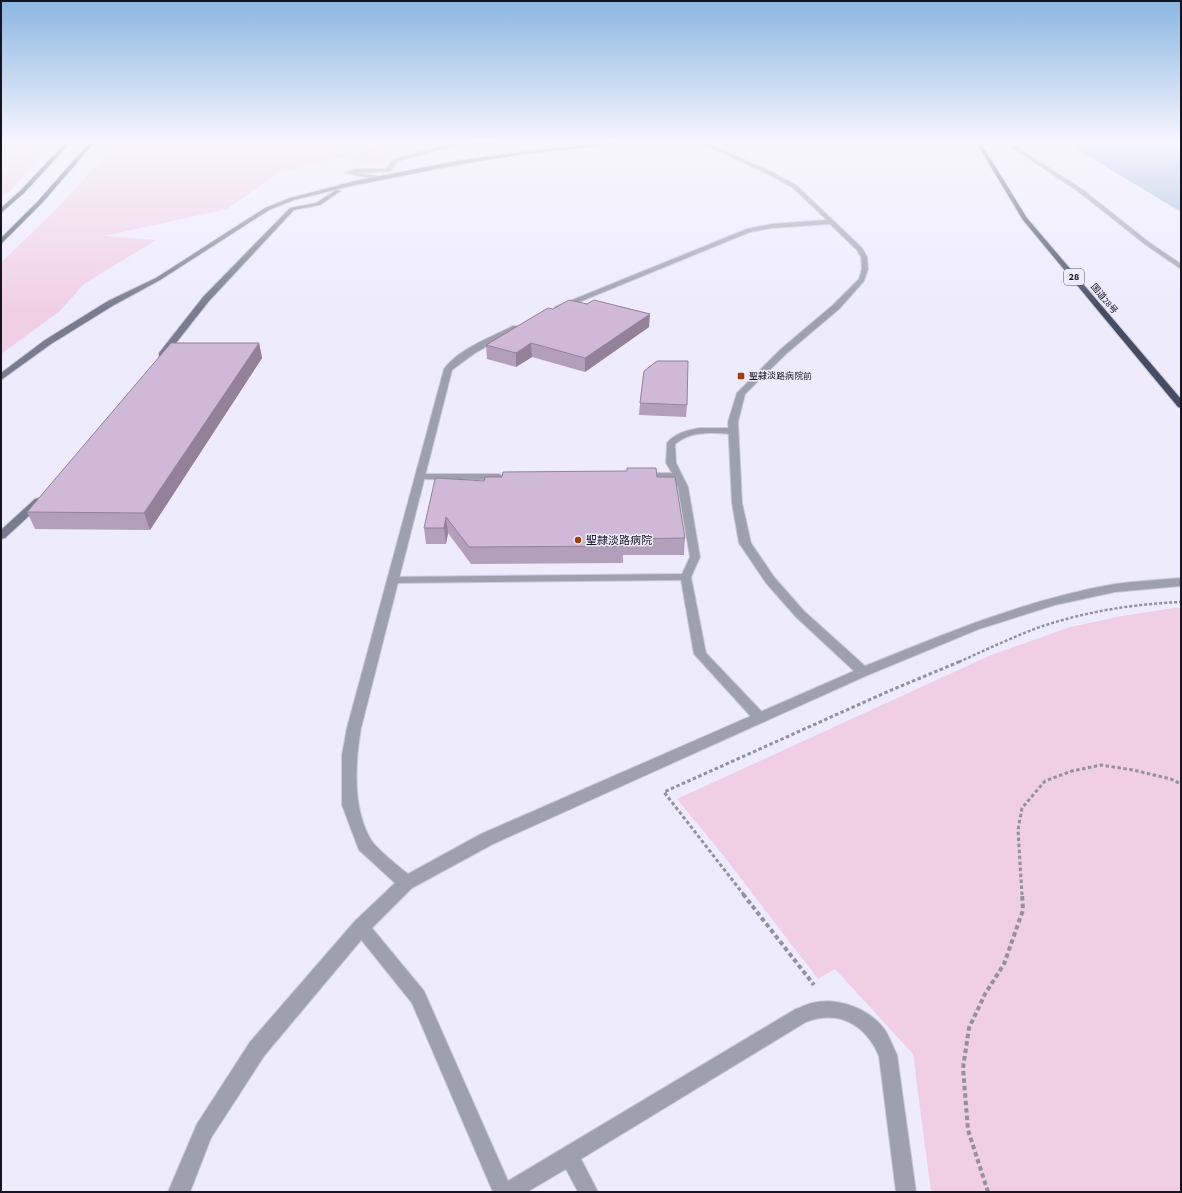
<svg xmlns="http://www.w3.org/2000/svg" width="1182" height="1193" viewBox="0 0 1182 1193" font-family="'Source Sans 3','Noto Sans JP',sans-serif">
<rect width="100%" height="100%" fill="#eeebfd"/>
<path fill="#f0cfe5" d="M1,142H53L11,190L1,197Z
M117,142H422L374,166L341,157L278,173L227,209L104,236L156,240L84,284L60,311L1,354V263L63,202Z
M1174,608H1181V1192H931L913,1054L835,969L818,979L723,855L677,799L991,655L1070,627L1122,616Z"/>
<path fill="#a0bad8" d="M1065,142H1181V212Z"/>
<g fill="none" stroke-linecap="round" stroke-linejoin="round">
<defs>
<path id="lane" d="M1004,142H1009L1083,190L1150,243L1181,264V269L1146,245L1079,192Z
M700,428H733L737,431L733,434C713,433 692,430 675,444L676,463L688,487L700,557L691,577L706,653L765,715L766,718L765,721L760,723L755,721L694,654L681,580L393,583L388,580L393,577L682,574L690,557L678,487L674,479H642L637,476L642,473H672L666,463L667,443C675,433 688,430 700,428Z
M420,474H499L504,477L499,480L417,479L415,477L417,475Z
M361,920L367,922L424,991L508,1181L794,1010C801,1007 809,1003 817,1002C841,998 871,1010 885,1030C890,1038 893,1047 897,1055L916,1192H896L879,1056C866,1025 839,1009 806,1022L581,1159L598,1192H578L566,1169L527,1192H493L412,1003L355,932L353,927L355,922Z"/>
<path id="street" d="M487,142H521L519,143L452,146L398,161L390,171L356,173L383,177L384,178L381,180L345,173L355,169H386L394,159L450,144Z
M699,142H705L772,172L796,185L862,248L867,257L868,269L864,281L839,309L787,353L745,394L738,422L742,503L751,543L774,577L804,611L865,666C946,633 1028,599 1115,584C1136,581 1159,580 1181,578V586L1115,592L1055,605L979,629L868,675L493,844L412,888L367,933L264,1056L211,1138L190,1192H168L197,1124L250,1042L355,921L395,883L359,850L357,845L342,805V755L347,728L444,369C460,348 490,338 513,326H516L520,328L475,353L452,370L361,728C355,764 352,808 371,840C376,848 399,867 408,874L481,834L854,671L796,617L766,583L739,543L732,503L728,422L737,393L781,349L833,305L859,279L862,269L861,257L857,250L830,224L772,228L750,232L562,309H559L555,307L747,229L772,224L827,220L792,187L768,174Z"/>
<path id="secondary" d="M617,142H633L524,154L462,164L355,185L294,200L269,210L160,280L114,305L51,344L1,380V373L45,340L108,301L156,278L265,208L290,198L355,181L462,160L524,152Z
M336,190L341,191L320,205L294,210L209,301L165,357H159V353L203,297L290,208L316,203Z
M39,498L43,499L44,501L43,503L5,538L1,539V530L35,499Z"/>
<path id="highway" d="M66,142H71L25,192L1,213V208L21,190Z
M90,142H95L42,203L1,244V238L38,201Z
M976,142H980L1027,218L1181,399V408L1178,407L1023,220Z"/>
</defs>
<use href="#lane" stroke="#cbc9d9" stroke-width="2"/>
<use href="#street" stroke="#cbc9d9" stroke-width="2"/>
<use href="#secondary" stroke="#cbc9d9" stroke-width="2"/>
<use href="#highway" stroke="#cbc9d9" stroke-width="2"/>
<path stroke="#93909f" stroke-width="1" stroke-dasharray="1.5 1" stroke-linecap="butt" d="M360,157L390,142"/>
<path stroke="#93909f" stroke-width="2.5" stroke-dasharray="3 2" stroke-linecap="butt" d="M959,662C985,650 1011,638 1037,628C1083,612 1132,604 1181,602"/>
<path stroke="#93909f" stroke-width="3" stroke-dasharray="3.5 2.5" stroke-linecap="butt" d="M744,895L664,792L889,691L961,661
M1022,895L1018,830L1022,808L1045,781L1072,771L1101,765L1133,770L1171,779L1181,784"/>
<path stroke="#93909f" stroke-width="4" stroke-dasharray="4.5 3" stroke-linecap="butt" d="M743,894L814,985
M988,1192L968,1130L963,1068L969,1028L985,994L1004,964L1023,910L1022,894"/>
<use href="#lane" fill="#9ea1ad" fill-rule="evenodd"/>
<use href="#street" fill="#9ea1ad" fill-rule="evenodd"/>
<use href="#secondary" fill="#787c8e" fill-rule="evenodd"/>
<use href="#highway" fill="#464c64" fill-rule="evenodd"/>
</g>
<path fill="#b39ebb" d="M553,309L649,327L585,372L532,357L516,367L487,359L486,345Z
M259,343L262,358L150,530L35,529L27,512Z
M640,403L687,405L686,417L639,415Z
M657,477L685,538L684,555H623V563L471,564L448,533L446,544H426L424,528L484,481Z"/>
<path fill="#928198" d="M650,314L649,327L585,372V358Z
M259,343L262,358L150,530L144,513Z
M531,343L532,357L516,367V353Z
M446,517L448,533L446,544L444,528Z"/>
<path fill="#d0b8d9" stroke="#928198" d="M569,300L587,304L594,300L650,314L585,358L531,343L516,353L486,345L548,308L553,309Z
M171,343H259L144,513L27,512Z
M657,361H688L687,405L640,403L644,371Z
M627,468H656L657,477H675L685,538L623,539V546L469,547L446,517L444,528H424L435,479L438,478L484,481L485,477H502L503,472L627,471Z"/>
<linearGradient id="sky" x2="0" y2="1"><stop stop-color="#8bb6e2"/><stop offset="0.46" stop-color="#f7f6fe"/><stop offset="1" stop-color="#f7f6fe" stop-opacity="0"/></linearGradient>
<rect width="1182" height="309" fill="url(#sky)"/>
<g fill="#a13d07" stroke="#eeebfd" stroke-width="1.5">
<rect x="737" y="372" width="8" height="8" rx="2"/>
<circle cx="578" cy="540" r="4"/>
</g>
<g text-anchor="middle" dominant-baseline="central" stroke-width="3" stroke-linejoin="round" paint-order="stroke">
<g font-size="9" fill="#16141e" stroke="#eeebfd">
<text transform="translate(1104 299) rotate(50)">国道28号</text>
</g>
<g font-size="9" fill="#16141e" stroke="#eeebfd" text-anchor="start">
<text x="749" y="376">聖隷淡路病院前</text>
</g>
<rect fill="#eeebfd" stroke="#575461" stroke-width="1" x="1064" y="269" width="20" height="16" rx="3"/>
<g font-size="10" font-weight="bold" fill="#16141e">
<text x="1074" y="277">28</text>
</g>
<g font-size="11" fill="#16141e" stroke="#eeebfd" text-anchor="start">
<text x="586" y="540">聖隷淡路病院</text>
</g>
</g>
<rect width="1182" height="1193" fill="none" stroke="#16141e" stroke-width="4"/>
</svg>
